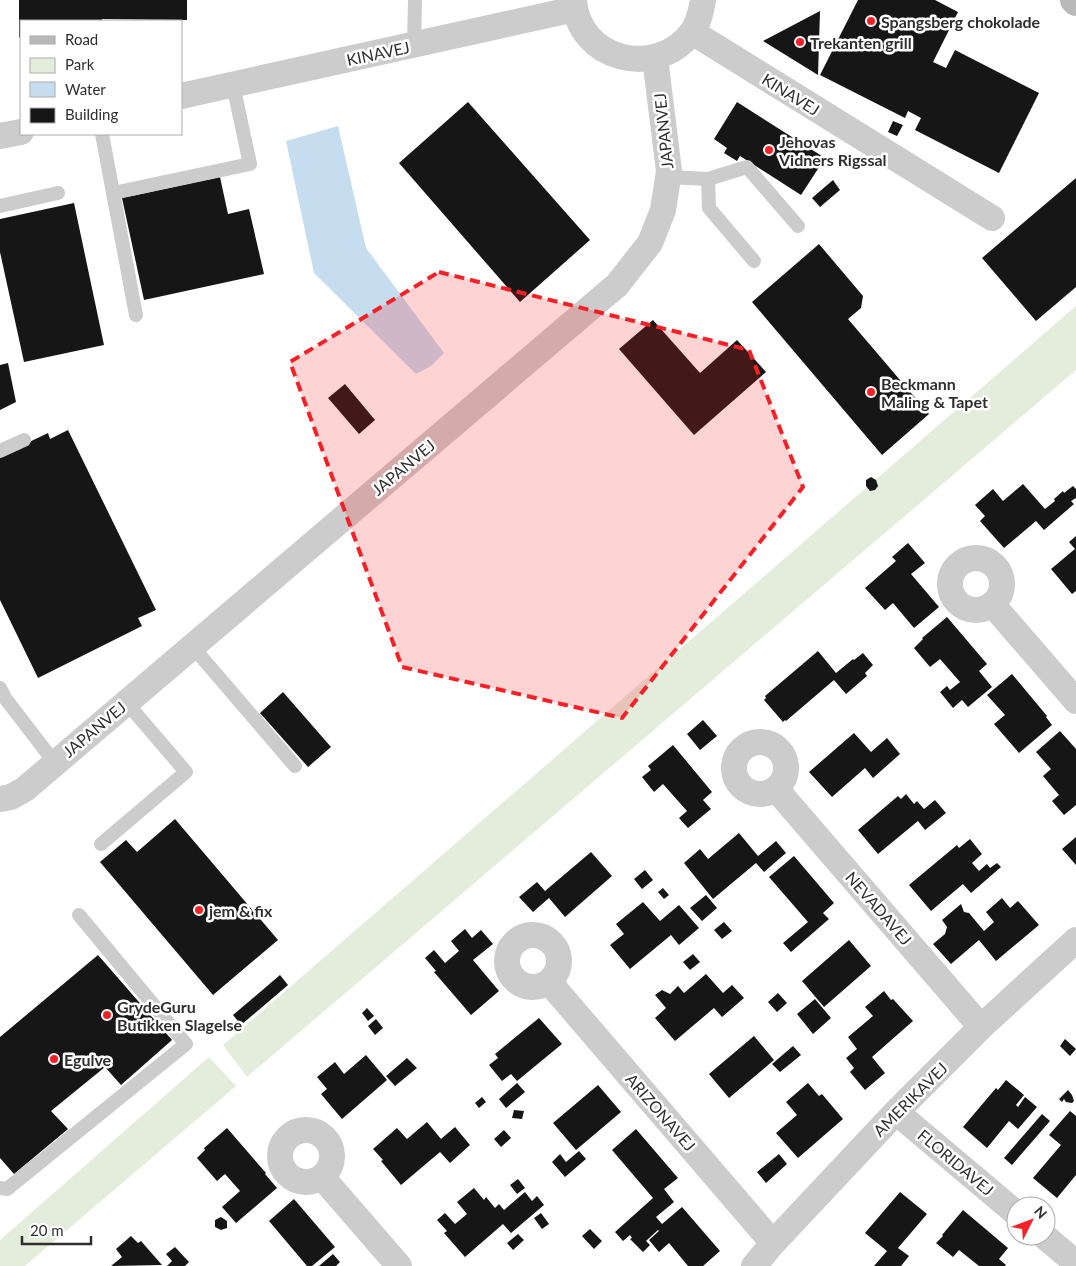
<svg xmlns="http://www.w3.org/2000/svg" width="1076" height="1266" viewBox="0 0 1076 1266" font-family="Lato,sans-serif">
<rect width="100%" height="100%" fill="#fff"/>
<path fill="#e4eddb" d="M1076,306V370L247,1077L223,1045Z
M209,1057L236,1086L25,1266H0V1240Z"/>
<path fill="#c5ddef" d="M338,126L366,248L444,353L431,366L416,374L314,273L286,141Z"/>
<path fill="#161616" d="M19,0H187V20L102,19V21H21V38L19,37Z
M858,0H935L958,12L933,62L946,68L955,50L1039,93L999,173L915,130L921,118L908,111L905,118L820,75Z
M820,11L818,75L763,41Z
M468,102L590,240L520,302L399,163Z
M737,102L825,158L801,195L740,156L737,161L724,153L727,148L714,139Z
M893,121L903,125L897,136L888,132Z
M220,177L228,214L249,209L264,274L144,300L122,198Z
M1076,178V287L1036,321L982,258Z
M833,180L840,190L820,207L812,198Z
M74,203L104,345L24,362L0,252V219Z
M819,244L863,296L861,308L848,319L929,414L882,455L752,302Z
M653,320L700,373L737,340L766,372L694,435L619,349Z
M8,363L16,402L0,410V365Z
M345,384L375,420L359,434L328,398Z
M68,430L156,610L138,618L142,626L38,678L0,600V456L48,433L50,439Z
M871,477L876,480L878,486L875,490L870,491L866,486V480Z
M1023,484L1045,509L1055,501L1054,499L1063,491L1064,493L1073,486L1076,489V498L1071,501L1074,504L1044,530L1036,521L1004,548L980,521L985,516L975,505L993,489L1003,501Z
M1076,536V591L1072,594L1051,569L1075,549L1069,542Z
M908,543L925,563L911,574L939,607L914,628L893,603L885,610L865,588L896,561L892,557Z
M947,617L987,664L979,671L992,687L968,707L962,700L953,708L940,692L947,686L950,690L960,682L940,659L930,667L914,648L923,639L922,638Z
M818,651L836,673L853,659L854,660L863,653L873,665L865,673L867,676L846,694L834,680L786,721L785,720L783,722L764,700L766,698L765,696Z
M1012,674L1047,716L1046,717L1052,725L1019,753L994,724L1005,715L987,695Z
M283,692L331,747L308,767L260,713Z
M703,720L717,736L700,750L687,734Z
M1060,731L1076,749V805L1064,815L1052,801L1059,795L1043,776L1051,769L1036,752Z
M854,733L871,752L887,738L900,754L873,778L865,768L832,797L809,772Z
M673,745L712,792L703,800L711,809L688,828L679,818L687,811L663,784L654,792L642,777L651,770L648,766Z
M906,794L914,804L917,801L924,809L935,800L946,813L925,830L918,821L878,854L858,830L898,796L901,799Z
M175,819L278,940L213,995L100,862L126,840L137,852Z
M739,833L758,856L776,841L786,853L764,872L756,863L713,899L684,863L700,849L708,859Z
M1076,837V865L1062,849Z
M970,839L982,854L972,863L979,871L987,864L990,868L997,863L1001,867L971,893L963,884L931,911L909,885L957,845L959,848Z
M591,852L612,876L565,917L549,898L533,912L519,897L537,882L545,891Z
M794,856L834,903L823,913L829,919L791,952L783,943L808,922L769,877Z
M645,870L653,880L642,889L634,879Z
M663,888L669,895L664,899L658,892Z
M706,895L717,908L702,921L690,908Z
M1002,898L1010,908L1018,901L1039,925L996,961L979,940L951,964L933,944L945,934L947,927L942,920L961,904L964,912L969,913L984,931L994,922L986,912Z
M643,902L660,921L679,905L699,928L679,945L671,935L630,969L610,945L624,934L616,924Z
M724,922L732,931L722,939L714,930Z
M465,929L472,938L481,930L493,944L473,960L499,991L471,1015L434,972L436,971L425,958L434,950L445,963L459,951L451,941Z
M849,940L871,966L824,1007L802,981Z
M693,954L700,962L690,970L683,962Z
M98,955L172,1040L121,1085L105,1067L51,1111L68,1129L14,1174L0,1158V1037Z
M706,974L723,993L732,985L744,998L722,1017L714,1008L675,1041L655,1018L666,1008L655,995L662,990L670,994L678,986L684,993Z
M280,975L288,985L241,1025L233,1015Z
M884,991L891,1000L893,999L913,1021L872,1057L885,1073L865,1090L850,1072L854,1068L846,1058L857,1049L848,1037L873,1016L865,1007Z
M778,993L787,1003L777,1012L768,1002Z
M815,999L831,1018L813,1034L797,1014Z
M367,1008L374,1016L368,1021L362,1013Z
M539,1018L562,1044L517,1081L511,1074L502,1081L489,1065L498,1058L495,1054Z
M376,1019L383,1028L375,1035L368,1026Z
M754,1036L774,1060L729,1098L709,1074Z
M1065,1039L1076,1049L1070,1056L1060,1046Z
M793,1046L801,1055L780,1072L772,1064Z
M366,1055L387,1080L342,1119L321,1094L327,1089L317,1077L335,1062L344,1074Z
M407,1058L417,1068L395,1086L386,1076Z
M1006,1080L1024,1095L1016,1105L1018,1107L1025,1097L1037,1107L1018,1129L1009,1121L987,1148L963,1127L996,1088L998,1090Z
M517,1083L525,1092L506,1108L499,1099Z
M808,1083L819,1096L822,1094L843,1119L798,1158L776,1133L797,1115L786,1102Z
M598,1085L621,1112L576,1150L553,1123Z
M1068,1090L1072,1095L1074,1101L1072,1103L1066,1102L1064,1099L1062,1102L1059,1099Z
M482,1097L486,1102L479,1108L475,1103Z
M514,1110L524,1111L522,1119L512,1118Z
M1070,1111L1076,1116V1175L1057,1198L1033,1178L1061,1145L1049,1135Z
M1042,1114L1050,1121L1012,1165L1004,1158Z
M427,1122L441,1139L455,1127L470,1145L450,1163L440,1152L401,1185L381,1161L383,1160L373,1149L397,1128L407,1139Z
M227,1128L266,1173L265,1174L277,1188L236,1223L222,1207L240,1191L225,1174L217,1181L197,1158L205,1150L204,1148Z
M636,1129L678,1178L664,1189L674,1202L656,1217L662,1224L682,1207L720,1251L703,1266H688L669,1243L659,1252L649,1240L659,1231L658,1230L646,1241L650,1245L643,1252L630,1239L632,1238L630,1235L623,1241L615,1232L653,1198L612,1150Z
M504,1130L511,1138L501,1147L494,1139Z
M579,1151L586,1159L565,1177L552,1162L560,1154L566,1162Z
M779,1154L787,1164L766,1183L757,1172Z
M518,1179L525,1188L517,1194L510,1185Z
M474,1188L484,1200L486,1197L495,1208L499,1204L504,1210L525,1192L532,1201L537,1196L544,1205L511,1233L503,1224L465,1257L444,1233L447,1231L437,1220L445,1213L455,1224L467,1214L457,1202Z
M900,1192L927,1214L898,1248L909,1256L901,1266H874L887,1251L865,1233Z
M294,1199L335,1247L312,1266H307L269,1221Z
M963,1210L1008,1248L999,1259L1006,1265L1005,1266H979L959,1250L953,1257L936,1243L943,1236L942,1235Z
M541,1213L549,1224L542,1229L534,1218Z
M221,1217L227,1221V1228L221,1230L215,1227V1220Z
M590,1229L602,1241L594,1249L582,1236Z
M518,1234L524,1240L513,1250L507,1243Z
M131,1236L138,1243L141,1241L162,1265L111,1266L122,1257L116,1249Z
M175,1247L189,1262L185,1266H167L172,1261L166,1254Z
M333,1254L340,1262L336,1266H319Z"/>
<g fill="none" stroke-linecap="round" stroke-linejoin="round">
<path stroke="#ccc" stroke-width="14" d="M414,45L415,0
M102,134L136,315
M668,177L708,179
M113,193L250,164L233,85
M0,206L58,193
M754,261L709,208L708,179L747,167L798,226
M0,451L24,440
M192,646L295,766
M0,688L5,698L55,763
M101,844L186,772L126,702
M0,1188L7,1189L186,1044L79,915"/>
<path stroke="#ccc" stroke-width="26" d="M574,0C578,60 656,80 692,32C699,23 701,11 703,0
M692,32L992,218
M181,96L575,9
M0,136L21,132
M950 584a26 26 0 1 1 52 0a26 26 0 1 1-52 0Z
M992,604L1076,701
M734 768a26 26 0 1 1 52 0a26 26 0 1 1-52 0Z
M776,789L981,1027
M0,799L11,797L25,789L617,285L650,243L663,210L669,171L655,58
M507 961a26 26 0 1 1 52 0a26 26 0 1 1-52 0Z
M549,982L773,1243
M896,1112L1016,1213
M280 1156a26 26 0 1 1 52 0a26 26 0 1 1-52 0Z
M322,1177L399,1266
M1044,1236L1076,1263
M754,1266L773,1243L896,1112L981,1027L1076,940"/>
<path stroke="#b9b9b9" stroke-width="28" d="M1074,0L1076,2"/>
</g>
<path fill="#f62126" fill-opacity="0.2" stroke="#f62126" stroke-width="4" stroke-dasharray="10 6" stroke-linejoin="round" d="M439,272L749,350L803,487L622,718L402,667L290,362Z"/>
<g fill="#f62126" stroke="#fff" stroke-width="2">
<circle cx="871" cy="21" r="5"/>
<circle cx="800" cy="42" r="5"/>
<circle cx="769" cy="150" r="5"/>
<circle cx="871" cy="392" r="5"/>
<circle cx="199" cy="910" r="5"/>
<circle cx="107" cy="1015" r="5"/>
<circle cx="54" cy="1059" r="5"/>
</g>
<g text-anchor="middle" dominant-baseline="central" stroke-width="5" stroke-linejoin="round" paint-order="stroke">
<g font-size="16" font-weight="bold" fill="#2f2f2f" stroke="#fff" text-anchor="start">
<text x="881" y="21">Spangsberg chokolade</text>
<text x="810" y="42">Trekanten grill</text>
<text x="779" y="141">Jehovas<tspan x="779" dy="18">Vidners Rigssal</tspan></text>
<text x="881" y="383">Beckmann<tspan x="881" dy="18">Maling &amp; Tapet</tspan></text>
<text x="209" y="910">jem &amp; fix</text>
<text x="117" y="1006">GrydeGuru<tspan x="117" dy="18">Butikken Slagelse</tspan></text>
<text x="64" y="1059">Egulve</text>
</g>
<g font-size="16" fill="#2f2f2f" stroke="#fff">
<text transform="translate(378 53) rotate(-12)">KINAVEJ</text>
<text transform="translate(791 94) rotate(32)">KINAVEJ</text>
<text transform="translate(663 131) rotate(-96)">JAPANVEJ</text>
<text transform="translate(403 467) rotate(-40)">JAPANVEJ</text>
<text transform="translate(94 729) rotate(-40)">JAPANVEJ</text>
<text transform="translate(879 908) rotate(49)">NEVADAVEJ</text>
<text transform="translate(910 1099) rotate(-45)">AMERIKAVEJ</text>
<text transform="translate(661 1112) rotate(49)">ARIZONAVEJ</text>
<text transform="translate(956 1162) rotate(40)">FLORIDAVEJ</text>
</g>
</g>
<rect x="20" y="20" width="162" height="115" fill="#ffffff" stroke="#acacac"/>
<rect x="30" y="36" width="25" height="8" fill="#b9b9b9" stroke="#acacac"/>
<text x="65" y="45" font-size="15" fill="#2f2f2f">Road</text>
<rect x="30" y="58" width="25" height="15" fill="#e4eddb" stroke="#acacac"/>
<text x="65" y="70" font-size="15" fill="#2f2f2f">Park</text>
<rect x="30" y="82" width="25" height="15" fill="#c5ddef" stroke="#acacac"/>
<text x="65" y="95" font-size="15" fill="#2f2f2f">Water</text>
<rect x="30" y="108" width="25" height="15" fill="#161616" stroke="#acacac"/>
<text x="65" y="120" font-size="15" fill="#2f2f2f">Building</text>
<g transform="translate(1031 1221) rotate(48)"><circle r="24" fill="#ffffff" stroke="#acacac"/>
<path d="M0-4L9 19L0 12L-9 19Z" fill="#f62126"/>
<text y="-8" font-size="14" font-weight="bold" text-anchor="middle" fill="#2f2f2f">N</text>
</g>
<path d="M22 1236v8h69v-8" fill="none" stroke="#2f2f2f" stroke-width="2.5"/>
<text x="30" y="1236" font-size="15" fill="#2f2f2f" stroke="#ffffff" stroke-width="4" paint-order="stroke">20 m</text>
</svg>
